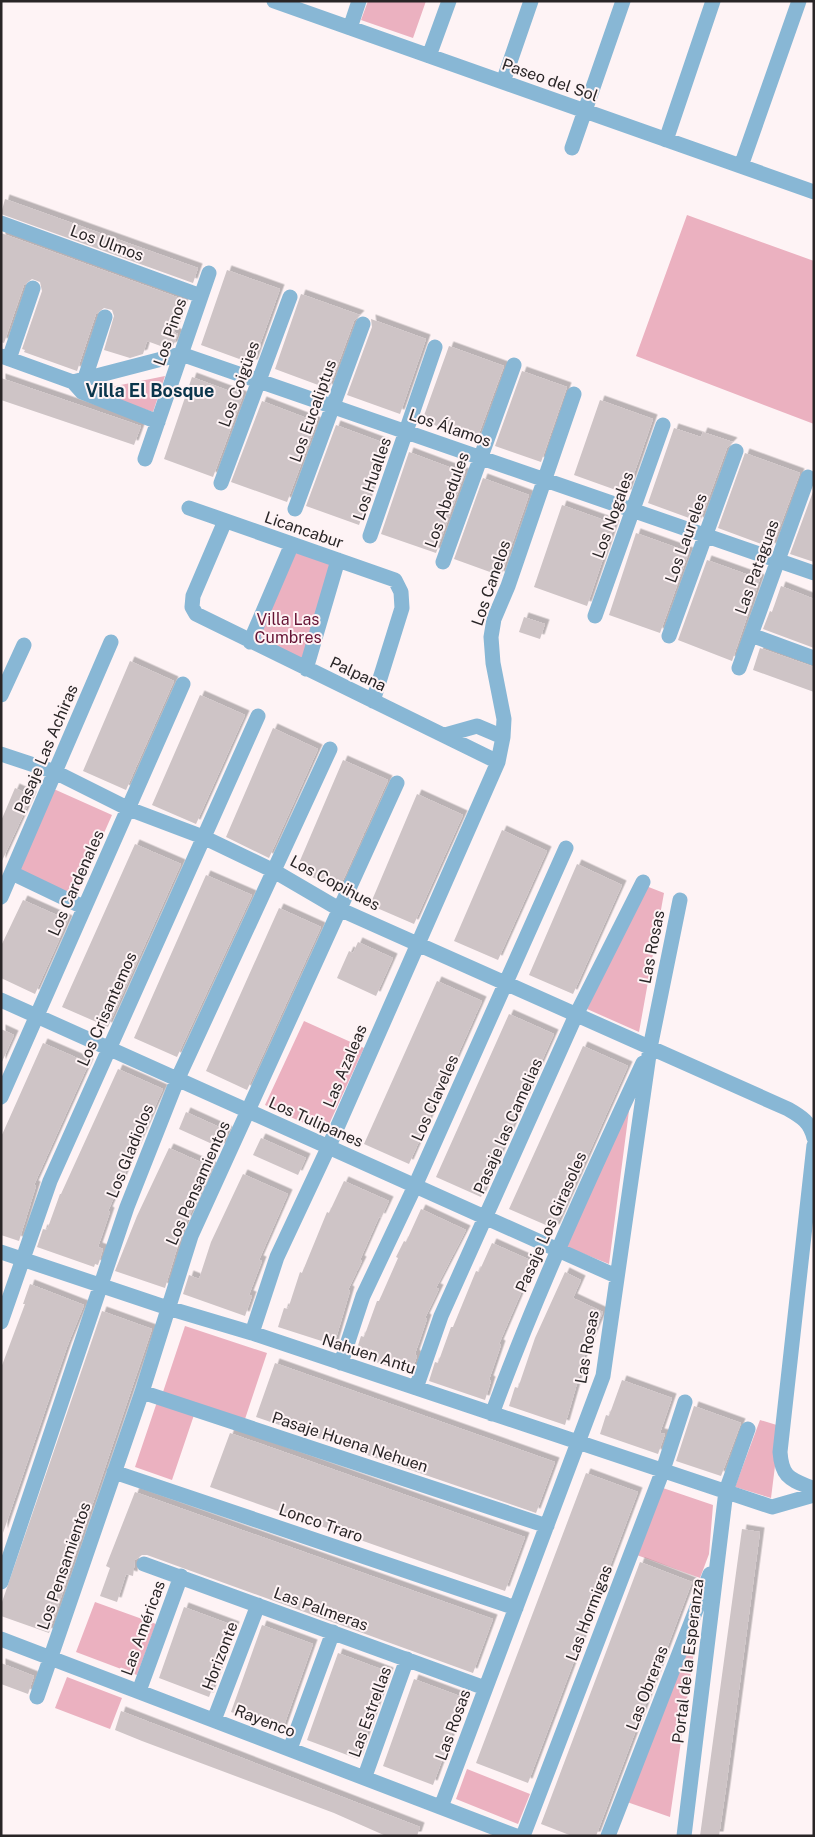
<svg xmlns="http://www.w3.org/2000/svg" width="815" height="1837" viewBox="0 0 815 1837" font-family="'Public Sans',sans-serif">
<defs>
<filter id="shadow"><feDropShadow dx="4.5" dy="-4.5" stdDeviation="0" flood-color="#0004"/></filter>
</defs>
<rect width="100%" height="100%" fill="#fef3f5"/>
<path fill="#ebb1c0" d="M368,1H426L413,38L361,20Z
M687,215L814,261V424L636,356Z
M165,376L153,412L91,391Z
M295,550L332,563L303,662L258,640Z
M50,790H56L112,815L72,905L7,873Z
M646,886L664,893L639,1032L587,1009Z
M304,1021L364,1048L325,1133L265,1105Z
M630,1103L609,1264L564,1246Z
M185,1326L267,1353L245,1419L163,1392Z
M157,1402L194,1415L172,1480L135,1467Z
M760,1420L780,1426L771,1498L735,1487Z
M660,1487L713,1505L709,1554L700,1578L634,1554Z
M95,1602L156,1624L137,1675L76,1652Z
M693,1628L697,1631L670,1817L627,1802Z
M67,1677L122,1698L110,1729L55,1708Z
M467,1769L530,1794L518,1824L456,1799Z"/>
<path fill="#cec4c6" filter="url(#shadow)" d="M5,199L198,268L193,283L1,214Z
M1,233L185,300L174,332L178,334L173,346L166,348L147,341L143,354L130,358L104,350L114,316L112,310L104,308L96,314L77,371L24,352L25,350L22,349L42,291L40,282L32,279L24,285L4,343L1,342Z
M227,270L280,289L253,364L201,345Z
M301,294L360,315L354,321L329,389L275,369Z
M371,319L426,339L400,414L347,395L372,327Z
M449,346L504,366L477,439L422,421Z
M522,371L567,387L541,462L495,446Z
M192,377L243,396L213,477L164,459Z
M1,378L141,426L134,445L1,400Z
M600,400L653,419L627,494L574,475Z
M262,401L317,422L287,502L231,482Z
M336,425L387,444L359,525L306,506Z
M674,428L701,437L703,432L733,442L727,448L700,522L648,503Z
M409,452L465,473L436,553L381,534Z
M745,453L800,473L772,548L718,528Z
M483,478L529,495L501,576L454,559Z
M814,489V562L790,554Z
M562,505L615,524L587,606L534,587Z
M636,533L689,552L660,633L609,615Z
M707,560L760,579L732,661L678,640Z
M781,586L814,599V648L763,629L770,611L772,612Z
M524,617L545,624L540,639L519,632Z
M760,648L814,667V692L753,670Z
M130,661L174,681L126,790L83,771Z
M200,695L245,715L196,824L152,805Z
M273,728L318,749L269,858L226,837Z
M343,760L388,780L339,889L296,870Z
M15,788L32,796L1,863V821Z
M417,794L463,815L414,924L370,905Z
M502,830L547,851L498,960L454,941Z
M135,844L181,864L108,1027L62,1007Z
M577,864L622,885L573,994L529,975Z
M206,875L252,895L177,1057L134,1038Z
M23,900L68,920L35,994L1,978V946Z
M279,908L321,927L247,1090L206,1071Z
M358,942L393,958L376,996L337,978L349,951L353,953Z
M437,981L482,1001L409,1164L364,1144Z
M509,1014L554,1034L481,1197L436,1177Z
M1,1029L14,1035L1,1064Z
M43,1043L89,1063L34,1185L36,1186L19,1241L1,1235V1137Z
M583,1046L628,1066L555,1229L509,1209Z
M118,1069L163,1089L108,1211L110,1212L98,1247L103,1249L98,1265L95,1264L94,1267L37,1247L43,1229L47,1230L60,1194H61Z
M186,1112L228,1131L221,1148L179,1129Z
M261,1138L306,1158L298,1175L253,1155Z
M169,1148L212,1167L182,1232L165,1288L115,1271L137,1216Z
M243,1174L288,1194L259,1260L262,1261L249,1295L252,1296L245,1316L183,1294L189,1275L199,1279L211,1242Z
M344,1181L389,1201L381,1218L379,1217L360,1260L362,1261L348,1290L350,1291L334,1345L278,1327L284,1308L288,1309L300,1272L302,1273L327,1212L329,1213Z
M421,1209L466,1230L436,1288L439,1289L425,1318L427,1319L415,1354L417,1356L411,1374L355,1355L361,1336L364,1337L377,1301H379L398,1258L396,1257L404,1241L406,1242Z
M492,1243L537,1263L529,1280L527,1279L499,1344L501,1345L489,1380L491,1381L485,1400L429,1381L435,1362L438,1363L451,1327H453L476,1271L479,1272Z
M565,1272L581,1280L573,1298L603,1312L579,1369L581,1370L565,1425L509,1406L515,1387L518,1388L535,1338Z
M30,1284L84,1305L67,1347L3,1533L1,1368L25,1304H23Z
M102,1311L152,1329L49,1633L1,1616V1605Z
M275,1363L555,1462L536,1513L256,1417Z
M622,1380L672,1398L660,1433L665,1434L658,1454L600,1434L606,1415L609,1416Z
M694,1406L741,1423L721,1476L676,1461Z
M230,1433L525,1537L505,1591L210,1487Z
M586,1473L638,1492L528,1783L476,1763Z
M135,1492L493,1619L473,1673L147,1555H142L135,1560L133,1576L126,1574L117,1602L100,1596L110,1568L106,1566Z
M742,1529L760,1532L726,1788L719,1836H700Z
M640,1562L692,1582L596,1836H572L541,1824Z
M184,1607L235,1626L209,1697L159,1678Z
M262,1625L313,1644L282,1731L231,1712Z
M338,1653L389,1672L358,1759L307,1740Z
M1,1663L34,1676L28,1694L1,1684Z
M414,1679L465,1698L433,1785L383,1766Z
M121,1711L420,1827L417,1836H386L334,1813L142,1741L115,1730Z"/>
<g fill="none" stroke-linecap="round" stroke-linejoin="round">
<path stroke="#88b7d5" stroke-width="15" d="M274,1L814,192
M350,28L359,1
M429,56L449,1
M503,82L531,1
M666,140L713,1
M572,148L623,1
M741,166L799,1
M1,223L201,296
M1,356L73,382L181,354L814,573
M9,359L33,288
M84,381L105,317
M73,382L82,392L158,422
M145,459L209,273
M221,483L290,297
M189,508L395,580L401,592L402,608L373,701
M295,509L363,324
M225,521L193,596L192,607L196,614L498,762
M370,536L435,347
M443,562L514,365
M595,616L663,425
M751,635L814,658
M669,636L736,451
M250,642L292,544
M739,668L808,477
M306,669L338,560
M1,695L24,645
M445,735L477,726L503,737
M1,754L55,772L129,809L203,837L274,871L339,909L788,1109C802,1117 810,1122 814,1138
M12,873L83,907
M1,897L111,642
M1,1000L616,1276
M1,1097L183,684
M814,1145L780,1452C782,1479 791,1479 814,1489
M1,1252L168,1308L252,1333L772,1507L814,1495
M1,1322L50,1181L258,716
M252,1333L277,1257L329,1146L498,762L503,737L504,719L493,663L491,637L494,619L508,586L574,394
M341,1363L363,1296L415,1186L566,848
M416,1388L441,1316L576,1015L643,882
M142,1392L547,1526
M492,1414C536,1294 589,1179 643,1063
M114,1472L516,1608
M144,1564L485,1688
M1,1582L127,1207L178,1078L330,749
M1,1639L516,1836
M139,1691L181,1576
M37,1697L142,1392L191,1236L397,783
M214,1720L258,1605
M290,1749L333,1632
M365,1776L407,1659
M441,1807L603,1376L650,1048L680,900
M523,1836L663,1470L685,1402
M608,1836L710,1574
M684,1836L726,1491L748,1429"/>
</g>
<g text-anchor="middle" dominant-baseline="central" stroke-width="4" stroke-linejoin="round" paint-order="stroke">
<g font-size="16" fill="#292526" stroke="#fef3f5">
<text transform="translate(550 80) rotate(19)">Paseo del Sol</text>
<text transform="translate(107 243) rotate(20)">Los Ulmos</text>
<text transform="translate(170 332) rotate(-71)">Los Pinos</text>
<text transform="translate(239 384) rotate(-70)">Los Coigües</text>
<text transform="translate(313 411) rotate(-70)">Los Eucaliptus</text>
<text transform="translate(450 428) rotate(19)">Los Álamos</text>
<text transform="translate(372 479) rotate(-71)">Los Hualles</text>
<text transform="translate(447 500) rotate(-70)">Los Abedules</text>
<text transform="translate(613 515) rotate(-70)">Los Nogales</text>
<text transform="translate(304 530) rotate(19)">Licancabur</text>
<text transform="translate(686 538) rotate(-70)">Los Laureles</text>
<text transform="translate(757 567) rotate(-70)">Las Pataguas</text>
<text transform="translate(491 583) rotate(-71)">Los Canelos</text>
<text transform="translate(358 674) rotate(25)">Palpana</text>
<text transform="translate(46 749) rotate(-67)">Pasaje Las Achiras</text>
<text transform="translate(76 883) rotate(-66)">Los Cardenales</text>
<text transform="translate(335 883) rotate(28)">Los Copihues</text>
<text transform="translate(652 947) rotate(-79)">Las Rosas</text>
<text transform="translate(107 1009) rotate(-66)">Los Crisantemos</text>
<text transform="translate(345 1066) rotate(-67)">Las Azaleas</text>
<text transform="translate(435 1098) rotate(-66)">Los Claveles</text>
<text transform="translate(316 1122) rotate(24)">Los Tulipanes</text>
<text transform="translate(508 1126) rotate(-66)">Pasaje las Camelias</text>
<text transform="translate(130 1151) rotate(-68)">Los Gladiolos</text>
<text transform="translate(198 1183) rotate(-66)">Los Pensamientos</text>
<text transform="translate(551 1222) rotate(-66)">Pasaje Los Girasoles</text>
<text transform="translate(587 1347) rotate(-80)">Las Rosas</text>
<text transform="translate(369 1354) rotate(18)">Nahuen Antu</text>
<text transform="translate(350 1442) rotate(18)">Pasaje Huena Nehuen</text>
<text transform="translate(321 1523) rotate(19)">Lonco Traro</text>
<text transform="translate(64 1566) rotate(-71)">Los Pensamientos</text>
<text transform="translate(321 1609) rotate(20)">Las Palmeras</text>
<text transform="translate(589 1613) rotate(-69)">Las Hormigas</text>
<text transform="translate(143 1628) rotate(-70)">Las Américas</text>
<text transform="translate(220 1656) rotate(-69)">Horizonte</text>
<text transform="translate(688 1661) rotate(-83)">Portal de la Esperanza</text>
<text transform="translate(647 1688) rotate(-69)">Las Obreras</text>
<text transform="translate(370 1712) rotate(-70)">Las Estrellas</text>
<text transform="translate(265 1721) rotate(21)">Rayenco</text>
<text transform="translate(453 1725) rotate(-70)">Las Rosas</text>
</g>
<g font-size="16" fill="#651334" stroke="#fef3f5">
<text x="288" y="619">Villa Las<tspan x="288" dy="18">Cumbres</tspan></text>
</g>
<g font-size="18" font-weight="bold" fill="#0a354b" stroke="#fef3f5">
<text x="150" y="390">Villa El Bosque</text>
</g>
</g>
<rect width="815" height="1837" fill="none" stroke="#292526" stroke-width="5"/>
</svg>
